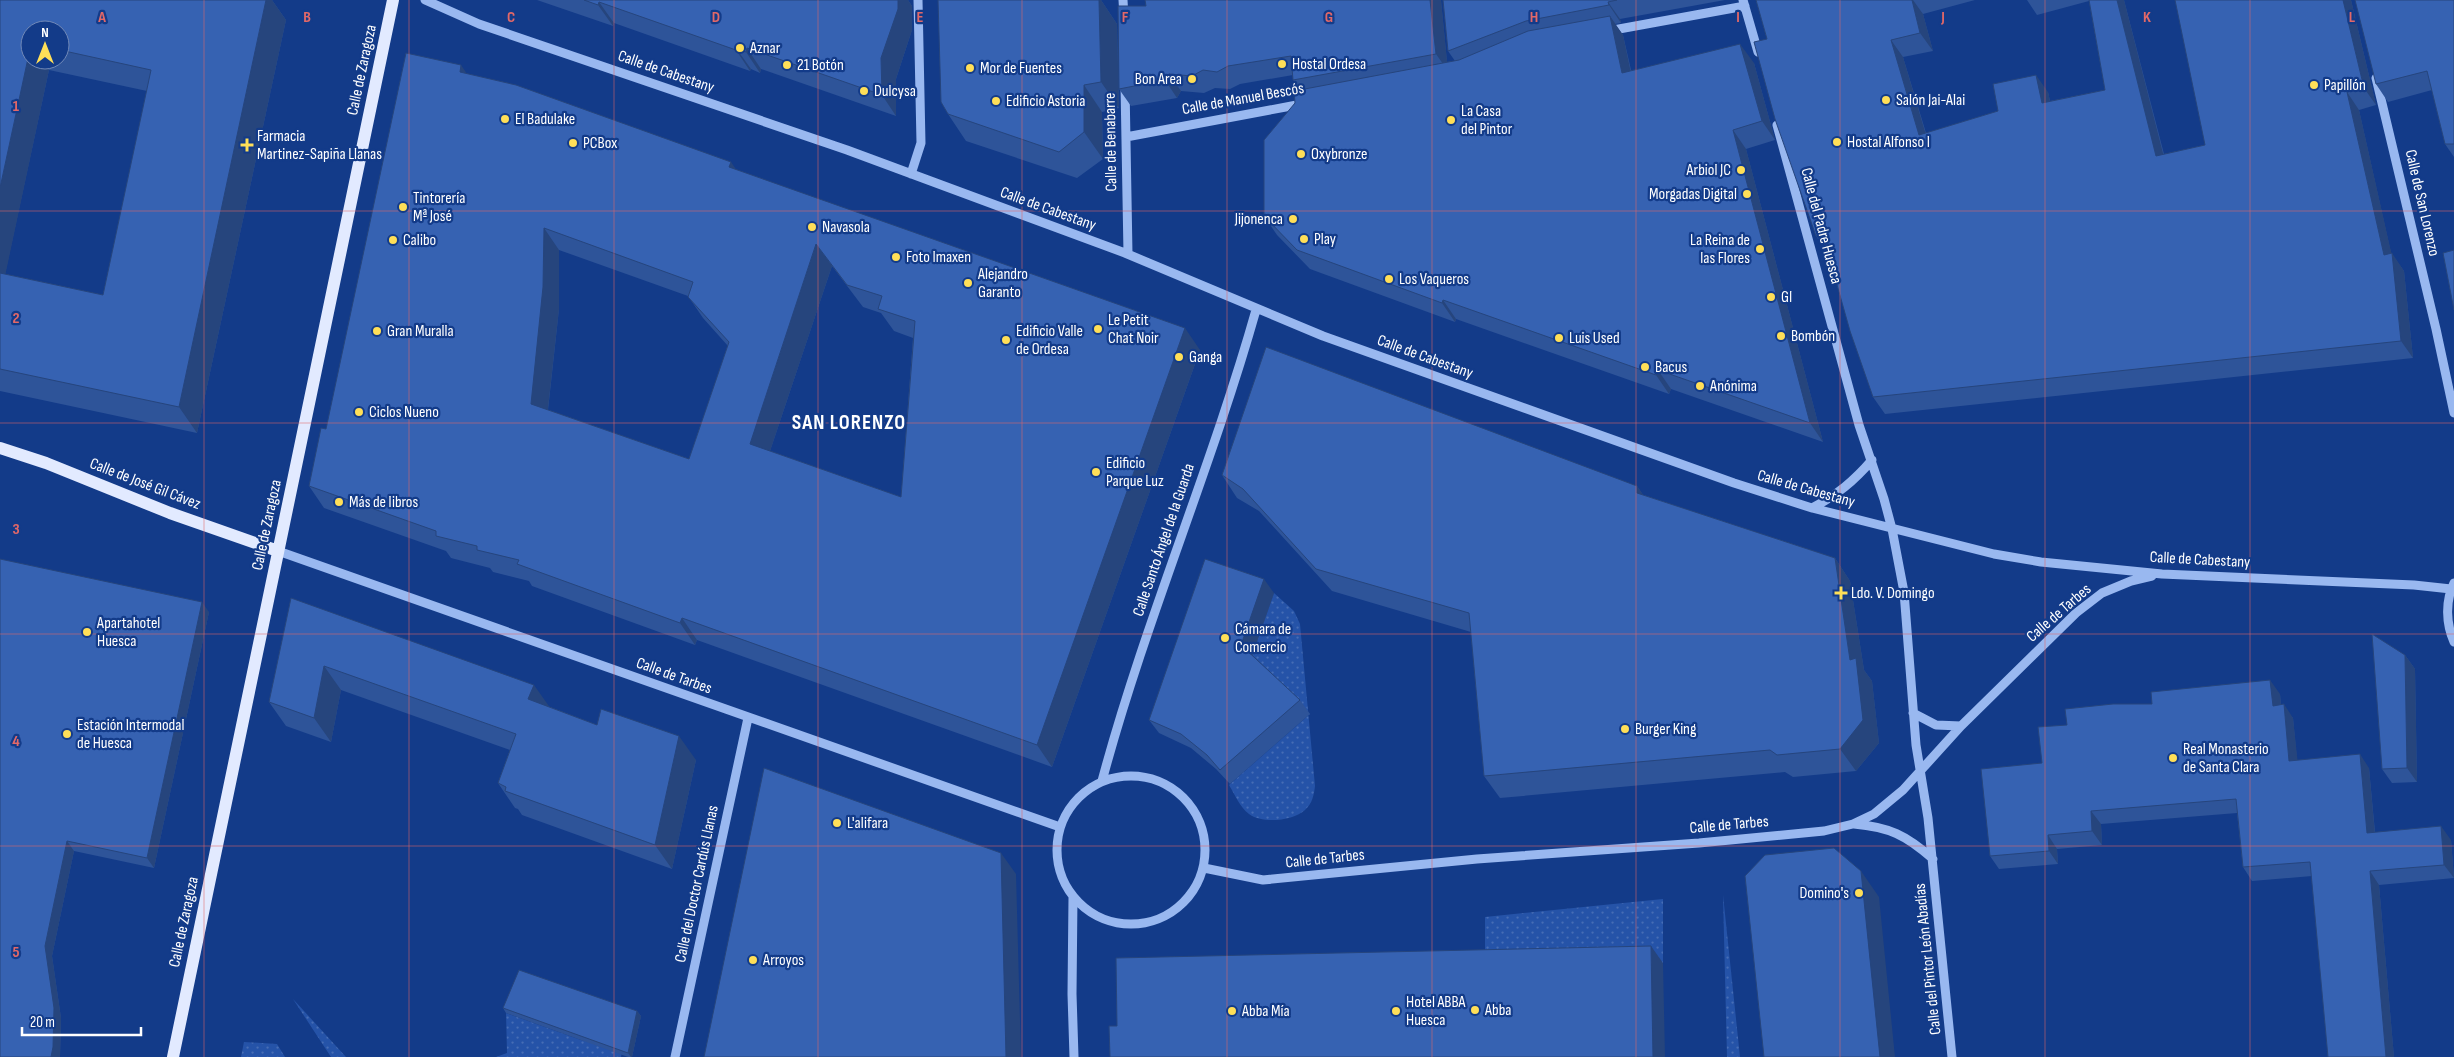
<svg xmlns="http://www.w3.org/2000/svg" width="2454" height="1057" viewBox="0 0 2454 1057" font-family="'Sofia Sans Condensed',sans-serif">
<defs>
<pattern id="grass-dots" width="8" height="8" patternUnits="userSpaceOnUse" patternTransform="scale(1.25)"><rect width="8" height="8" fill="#2553a8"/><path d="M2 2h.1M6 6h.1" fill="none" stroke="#466db5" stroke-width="1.8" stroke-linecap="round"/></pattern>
</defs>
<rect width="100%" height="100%" fill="#133b89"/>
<path fill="url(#grass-dots)" d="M1274,593L1294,611L1300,624L1315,786C1314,795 1312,804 1305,810C1293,821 1262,824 1249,814C1240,807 1235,795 1229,785L1310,714L1242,683Z
M1723,895L1740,1057H1727Z
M1663,899V963L1485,967V917Z
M293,999L346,1057H331Z
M506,1013L581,1040L623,1046L621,1057H496L507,1053Z
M244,1042L277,1044L285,1057H241Z"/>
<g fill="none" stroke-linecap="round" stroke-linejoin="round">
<path stroke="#99b8f0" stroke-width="9" d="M425,0L479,24L847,150L1125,253L1323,336L1734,483L1812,508L1994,554L2041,562L2162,574L2414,585L2451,589
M1123,0L1124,17
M1743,0L1758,52
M1608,31L1745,6
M2376,78L2436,329L2454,413
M1125,85L1128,254
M1777,125L1859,425L1884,499L1892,529L1904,592L1916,745L1928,818L1952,1057
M1126,137L1302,104
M911,174L921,143L918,0
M1812,508C1837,495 1854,481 1872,460
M278,551L1060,827
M2454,583C2445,601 2446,624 2454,642
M1913,713L1936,725L1961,726
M1057 850a74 74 0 1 1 148 0a74 74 0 1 1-148 0Z
M1102,781C1145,621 1211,469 1256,310
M1854,824C1889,827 1906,835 1933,859
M1204,868L1263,880L1477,859L1699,843L1824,831L1853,824L1874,814L1903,790L1961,726L2076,613L2102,593L2131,581L2152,576
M1073,897L1072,994L1074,1057
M675,1057L748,718"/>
<path stroke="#e2eaff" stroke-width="12" d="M0,448L46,463L170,513L278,551
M173,1057L393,0"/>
</g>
<path fill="#2e5499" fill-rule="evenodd" d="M0,0H272L286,20L197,433L0,391ZM30,30H60V60H30ZM49,70L147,91L103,295L5,274Z
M537,0H908L912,6V30L896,79V116L761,69L760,73L751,69L750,71L614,23L613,26Z
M938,0H1101L1117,24L1119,108L1102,112L1103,159L1077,178L966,141L948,114Z
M1443,0H1725L1620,19L1621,23L1615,24L1623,35L1631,70L1754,63L1775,140L1746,149L1823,442L1671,389L1669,394L1456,319L1455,322L1310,269L1277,235L1264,216L1295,103L1300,90L1293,80V75L1240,84L1230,89L1215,88L1204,93L1181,91L1177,98L1131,106L1119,89L1146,6L1441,1L1447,62L1455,61L1448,51Z
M1756,0H1975L1923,14L1933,51L1903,57L1926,133L1998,111L2048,92L2050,101L2105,90L2089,1L2037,15L2027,0H2124L2164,154L2205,145L2351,0L2376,105L2359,110L2391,253L2404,271L2413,358L1885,414L1873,397L1828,253L1816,236L1767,39Z
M2454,0V157L2445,144L2432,90L2388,102L2376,84Z
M467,74L737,170L1200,350L1052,767L697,640L695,645L532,586L529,581L493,572L490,568L451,558L446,551L324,508L309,486L326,429ZM559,250L688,296L703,318L728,346L689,459L548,410L559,309ZM832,266L863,307L881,313L894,331L913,338L901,497L770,451Z
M1222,475L1637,486L1643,495L1835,558L1850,581L1864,670L1872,681L1879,743L1856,771L1793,777L1785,772L1500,798L1484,776L1471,632L1332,591L1259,511L1237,498Z
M0,559L209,612L154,868L74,851L52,956L61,1018L60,1057Z
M1274,593L1252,656L1300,700L1310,714L1230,784L1216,769L1191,748L1159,733L1149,720Z
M291,598L550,707L597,725L696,760L672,869L522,815L518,809L515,808L498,783L510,750L341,690L331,742L286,726L269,702Z
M2405,655L2415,669L2417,782L2392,783L2382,769Z
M2280,694L2281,705L2293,718L2297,760L2369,768L2375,832L2451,840L2454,878L2379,885L2394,1057H2328L2312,876L2252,881L2243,867L2237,813L2101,824L2102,845L2057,849L2058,864L1999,869L1990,856L2042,763L2067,725L2152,704Z
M503,1008L637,1011L641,1016L632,1057H628L506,1013Z"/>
<path fill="#26457d" d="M266,0H272L286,20L197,433L179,407Z
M898,0H908L912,6V30L896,79V116L882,95L881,58Z
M1099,0H1101L1117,24L1119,108L1101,82Z
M1430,0H1441L1448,71L1436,54Z
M1912,0H1913L1923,14L1933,51L1920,33Z
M2117,0H2124L2168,173L2156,156Z
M2343,0H2351L2376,105L2364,88Z
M599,2L614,23L613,26L598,5Z
M1608,2L1620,19L1621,23L1609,5Z
M1610,16L1623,35L1635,92L1622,73Z
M1891,40L1903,57L1931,152L1919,135Z
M1740,44L1754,63L1775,140L1762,121Z
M736,48L751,69L750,71L736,50Z
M747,48L761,69L760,73L746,52Z
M30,49V60H42L49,70L1,295L0,294V188Z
M461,65L476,87L460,72Z
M1169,74L1181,91L1177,98L1165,80Z
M2036,75L2048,92L2054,120L2042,103Z
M1084,85L1102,112L1103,159L1084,132Z
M2347,92L2359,110L2392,256V253L2404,271L2413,358L2401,341L2384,255Z
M1733,130L1746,149L1823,442L1810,423Z
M731,162L746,184L729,167Z
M544,228L559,250V309L546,426L531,404Z
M816,244L832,266L765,466L750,444Z
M1443,300L1456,319L1455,322L1442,303Z
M1185,328L1200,350L1052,767L1037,745Z
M1658,370L1671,389L1669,394L1656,375Z
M1637,486L1653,509L1637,493Z
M1835,558L1850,581L1864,670L1872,681L1879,743L1856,771L1840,749L1850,660Z
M1264,579L1274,593L1251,659L1241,645Z
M202,602L209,612L154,868L147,858Z
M682,618L697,640L695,645L680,623Z
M2405,655L2415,669L2417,782L2407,768Z
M324,666L341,690L331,742L314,718Z
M2270,680L2280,694L2282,719L2273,706Z
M534,685L551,709L528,699Z
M2284,704L2293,718L2299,774L2289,761Z
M679,736L696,760L672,869L655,845Z
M2360,754L2369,768L2376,846L2367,833Z
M2091,811L2101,824L2102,845L2092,831Z
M2441,826L2451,840L2454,878L2444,865Z
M2048,835L2057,849L2058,864L2049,851Z
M67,841L74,851L52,956L61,1018L60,1057H51L45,946Z
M1001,853L1016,874L1021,1057H1006Z
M1861,871L1879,897L1895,1057H1880Z
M2370,871L2379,885L2394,1057H2386Z
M1651,946L1663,963L1665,1057H1653Z
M637,1011L641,1016L632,1057H631L628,1053Z"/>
<path fill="#3662b2" stroke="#26457d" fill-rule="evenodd" d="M0,0H266L179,407L0,369V273L103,295L151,70L60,50V30H30V49L0,188Z
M584,0H898V9L881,58L882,95L747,48L746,52L736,48V50L599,2L598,5Z
M938,0H1099L1101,82L1084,85V132L1059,152L948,114L941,102Z
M1145,0H1430L1436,54L1293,80L1291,56L1228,66L1217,72L1203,70L1192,76L1169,74L1165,80L1119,89L1118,6H1146Z
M1443,0H1617L1608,2L1609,5L1526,21L1448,51Z
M1756,0H1912L1920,33L1891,40L1919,135L1998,111L1993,84L2036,75L2042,103L2105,90L2089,0H2117L2156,156L2205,145L2175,0H2343L2364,88L2347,92L2384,255L2392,253L2401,341L1873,397L1850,331L1823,235L1816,236L1775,119L1754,42L1767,39Z
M2355,0H2454V144H2445L2427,71L2376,84Z
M1610,16L1622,73L1740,44L1762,121L1733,130L1810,423L1658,370L1656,375L1443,300L1442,303L1297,250L1264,216V140L1295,103L1294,91L1459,60L1528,31Z
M406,53L461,65L460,72L516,85L731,162L729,167L1185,328L1037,745L682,618L680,623L517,564L519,560L477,550V546L436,536V531L309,486L321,428L326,429ZM544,228L693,282L688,297L729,342L689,459L531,404L543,287ZM816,244L847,285L882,296L878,309L915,321L901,497L750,444Z
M2454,250V310L2443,253Z
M1266,347L1637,486V493L1835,558L1850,660L1856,658L1863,720L1840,749L1777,755L1770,750L1484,776L1469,613L1316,569L1243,489L1222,475Z
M0,559L202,602L147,858L67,841L45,946L54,1008L53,1047L51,1057H0Z
M1205,559L1264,579L1241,645L1300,700L1220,770L1207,755L1181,734L1149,720Z
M291,598L534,685L528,699L597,725L601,709L679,736L655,845L505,791L506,787L498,783L516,734L324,666L314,718L269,702Z
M2372,634L2405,655L2407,768L2382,769Z
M2270,680L2273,706L2284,704L2289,761L2360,754L2367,833L2441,826L2444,865L2370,871L2386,1057H2328L2310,862L2243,867L2236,799L2091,811L2092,831L2048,835L2049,851L1990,856L1981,769L2042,763L2038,727L2067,725L2065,709L2113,704H2152L2151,692Z
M764,768L1001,853L1006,1057H704Z
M1834,848L1861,871L1880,1057H1764L1745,876L1765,855Z
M1651,946L1653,1057H1110L1109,1026H1117L1116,958Z
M519,970L637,1011L628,1053L503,1008Z"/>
<path fill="none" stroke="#e26868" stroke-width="1" stroke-opacity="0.55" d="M204,0V1057M409,0V1057M614,0V1057M818,0V1057M1022,0V1057M1227,0V1057M1432,0V1057M1636,0V1057M1840,0V1057M2045,0V1057M2250,0V1057M0,211H2454M0,423H2454M0,634H2454M0,846H2454"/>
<g fill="#ffdf58" stroke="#133b89" stroke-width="2">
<circle cx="740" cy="48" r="5"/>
<circle cx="1282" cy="64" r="5"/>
<circle cx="787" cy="65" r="5"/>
<circle cx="970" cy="68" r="5"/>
<circle cx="1192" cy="79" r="5"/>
<circle cx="2314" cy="85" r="5"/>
<circle cx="864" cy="91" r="5"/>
<circle cx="1886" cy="100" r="5"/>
<circle cx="996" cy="101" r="5"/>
<circle cx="505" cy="119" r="5"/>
<circle cx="1451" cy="120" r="5"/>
<circle cx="1837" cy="142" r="5"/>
<circle cx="573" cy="143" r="5"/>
<path d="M244.5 137.5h5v5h5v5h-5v5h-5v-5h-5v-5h5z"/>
<circle cx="1301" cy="154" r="5"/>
<circle cx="1741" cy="170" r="5"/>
<circle cx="1747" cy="194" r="5"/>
<circle cx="403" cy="207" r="5"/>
<circle cx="1293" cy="219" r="5"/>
<circle cx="812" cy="227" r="5"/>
<circle cx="1304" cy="239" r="5"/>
<circle cx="393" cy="240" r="5"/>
<circle cx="1760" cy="249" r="5"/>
<circle cx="896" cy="257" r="5"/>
<circle cx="1389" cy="279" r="5"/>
<circle cx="968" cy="283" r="5"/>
<circle cx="1771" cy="297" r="5"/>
<circle cx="1098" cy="329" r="5"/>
<circle cx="377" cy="331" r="5"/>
<circle cx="1781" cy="336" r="5"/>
<circle cx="1559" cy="338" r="5"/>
<circle cx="1006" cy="340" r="5"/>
<circle cx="1179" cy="357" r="5"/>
<circle cx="1645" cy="367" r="5"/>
<circle cx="1700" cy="386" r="5"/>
<circle cx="359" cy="412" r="5"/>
<circle cx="1096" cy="472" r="5"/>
<circle cx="339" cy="502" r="5"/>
<path d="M1838.5 585.5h5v5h5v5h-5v5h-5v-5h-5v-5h5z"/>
<circle cx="87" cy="632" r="5"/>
<circle cx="1225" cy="638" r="5"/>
<circle cx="1625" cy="729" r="5"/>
<circle cx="67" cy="734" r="5"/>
<circle cx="2173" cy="758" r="5"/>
<circle cx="837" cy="823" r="5"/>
<circle cx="1859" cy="893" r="5"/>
<circle cx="753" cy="960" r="5"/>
<circle cx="1475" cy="1010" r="5"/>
<circle cx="1232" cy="1011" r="5"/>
<circle cx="1396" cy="1011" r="5"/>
</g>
<g text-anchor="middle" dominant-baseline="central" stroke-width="4.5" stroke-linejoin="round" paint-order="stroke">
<g font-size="16" fill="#fff" stroke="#133b89" text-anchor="start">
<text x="750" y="48">Aznar</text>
<text x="1292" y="64">Hostal Ordesa</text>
<text x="797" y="65">21 Botón</text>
<text x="980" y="68">Mor de Fuentes</text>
<text x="1182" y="79" text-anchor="end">Bon Area</text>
<text x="2324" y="85">Papillón</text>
<text x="874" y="91">Dulcysa</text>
<text x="1896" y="100">Salón Jai-Alai</text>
<text x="1006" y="101">Edificio Astoria</text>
<text x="1461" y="111">La Casa<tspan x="1461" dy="18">del Pintor</tspan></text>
<text x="515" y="119">El Badulake</text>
<text x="257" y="136">Farmacia<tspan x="257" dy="18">Martinez-Sapiña Llanas</tspan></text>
<text x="1847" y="142">Hostal Alfonso I</text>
<text x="583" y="143">PCBox</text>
<text x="1311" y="154">Oxybronze</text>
<text x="1731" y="170" text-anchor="end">Arbiol JC</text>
<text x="1737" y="194" text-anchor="end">Morgadas Digital</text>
<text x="413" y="198">Tintorería<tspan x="413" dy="18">Mª José</tspan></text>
<text x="1283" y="219" text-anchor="end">Jijonenca</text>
<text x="822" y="227">Navasola</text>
<text x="1314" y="239">Play</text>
<text x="403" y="240">Calibo</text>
<text x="1750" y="240" text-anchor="end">La Reina de<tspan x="1750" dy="18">las Flores</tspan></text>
<text x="906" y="257">Foto Imaxen</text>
<text x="978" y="274">Alejandro<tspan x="978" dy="18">Garanto</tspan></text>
<text x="1399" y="279">Los Vaqueros</text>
<text x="1781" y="297">GI</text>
<text x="1108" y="320">Le Petit<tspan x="1108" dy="18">Chat Noir</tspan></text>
<text x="387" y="331">Gran Muralla</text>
<text x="1016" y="331">Edificio Valle<tspan x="1016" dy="18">de Ordesa</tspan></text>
<text x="1791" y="336">Bombón</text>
<text x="1569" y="338">Luis Used</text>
<text x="1189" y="357">Ganga</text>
<text x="1655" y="367">Bacus</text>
<text x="1710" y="386">Anónima</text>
<text x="369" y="412">Ciclos Nueno</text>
<text x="1106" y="463">Edificio<tspan x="1106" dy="18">Parque Luz</tspan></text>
<text x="349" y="502">Más de libros</text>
<text x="1851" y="593">Ldo. V. Domingo</text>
<text x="97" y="623">Apartahotel<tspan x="97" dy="18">Huesca</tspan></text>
<text x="1235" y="629">Cámara de<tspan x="1235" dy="18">Comercio</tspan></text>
<text x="77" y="725">Estación Intermodal<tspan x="77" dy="18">de Huesca</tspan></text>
<text x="1635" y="729">Burger King</text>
<text x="2183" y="749">Real Monasterio<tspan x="2183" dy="18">de Santa Clara</tspan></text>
<text x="847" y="823">L'alifara</text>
<text x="1849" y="893" text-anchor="end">Domino's</text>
<text x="763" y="960">Arroyos</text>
<text x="1406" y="1002">Hotel ABBA<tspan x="1406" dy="18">Huesca</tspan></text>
<text x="1485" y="1010">Abba</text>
<text x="1242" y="1011">Abba Mía</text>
</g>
<g font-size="16" fill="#fff" stroke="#133b89">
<text transform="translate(362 70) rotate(-78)">Calle de Zaragoza</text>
<text transform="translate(666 72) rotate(19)">Calle de Cabestany</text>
<text transform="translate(1243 99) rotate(-10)">Calle de Manuel Bescós</text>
<text transform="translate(1111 142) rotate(-91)">Calle de Benabarre</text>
<text transform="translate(2422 203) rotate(77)">Calle de San Lorenzo</text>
<text transform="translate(1048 209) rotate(20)">Calle de Cabestany</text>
<text transform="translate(1821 226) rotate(75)">Calle del Padre Huesca</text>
<text transform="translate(1425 357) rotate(20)">Calle de Cabestany</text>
<text transform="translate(145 484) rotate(21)">Calle de José Gil Cávez</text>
<text transform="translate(1806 489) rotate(16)">Calle de Cabestany</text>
<text transform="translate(267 525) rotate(-78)">Calle de Zaragoza</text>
<text transform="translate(1164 540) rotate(-71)">Calle Santo Ángel de la Guarda</text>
<text transform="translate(2200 560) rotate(3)">Calle de Cabestany</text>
<text transform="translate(2059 613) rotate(-41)">Calle de Tarbes</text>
<text transform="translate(674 676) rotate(20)">Calle de Tarbes</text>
<text transform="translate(1729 825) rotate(-5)">Calle de Tarbes</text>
<text transform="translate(1325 859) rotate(-6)">Calle de Tarbes</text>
<text transform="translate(697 884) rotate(-78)">Calle del Doctor Cardús Llanas</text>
<text transform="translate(184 922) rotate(-78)">Calle de Zaragoza</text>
<text transform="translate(1928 959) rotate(-96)">Calle del Pintor León Abadías</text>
</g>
<g font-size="21" font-weight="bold" letter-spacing="1" fill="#fff" stroke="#133b89">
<text x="849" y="422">SAN LORENZO</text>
</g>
</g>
<g font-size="16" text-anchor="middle" font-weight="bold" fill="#e26868" stroke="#133b89" stroke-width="4.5" stroke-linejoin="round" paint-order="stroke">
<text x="102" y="22">A</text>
<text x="307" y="22">B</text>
<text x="511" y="22">C</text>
<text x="716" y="22">D</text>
<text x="920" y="22">E</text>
<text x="1125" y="22">F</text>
<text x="1329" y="22">G</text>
<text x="1534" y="22">H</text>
<text x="1738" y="22">I</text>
<text x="1943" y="22">J</text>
<text x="2147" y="22">K</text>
<text x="2352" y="22">L</text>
<text x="16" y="111">1</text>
<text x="16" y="323">2</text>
<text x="16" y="534">3</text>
<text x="16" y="746">4</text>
<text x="16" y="957">5</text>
</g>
<g transform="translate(45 45)"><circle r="24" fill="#133b89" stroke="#7189b8"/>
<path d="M0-4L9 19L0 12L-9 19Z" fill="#ffdf58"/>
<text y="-8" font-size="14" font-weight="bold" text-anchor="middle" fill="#ffffff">N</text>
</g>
<path d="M22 1027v8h119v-8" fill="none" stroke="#ffffff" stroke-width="2.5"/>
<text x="30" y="1027" font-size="15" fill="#ffffff" stroke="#133b89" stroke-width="4" paint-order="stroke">20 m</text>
</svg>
